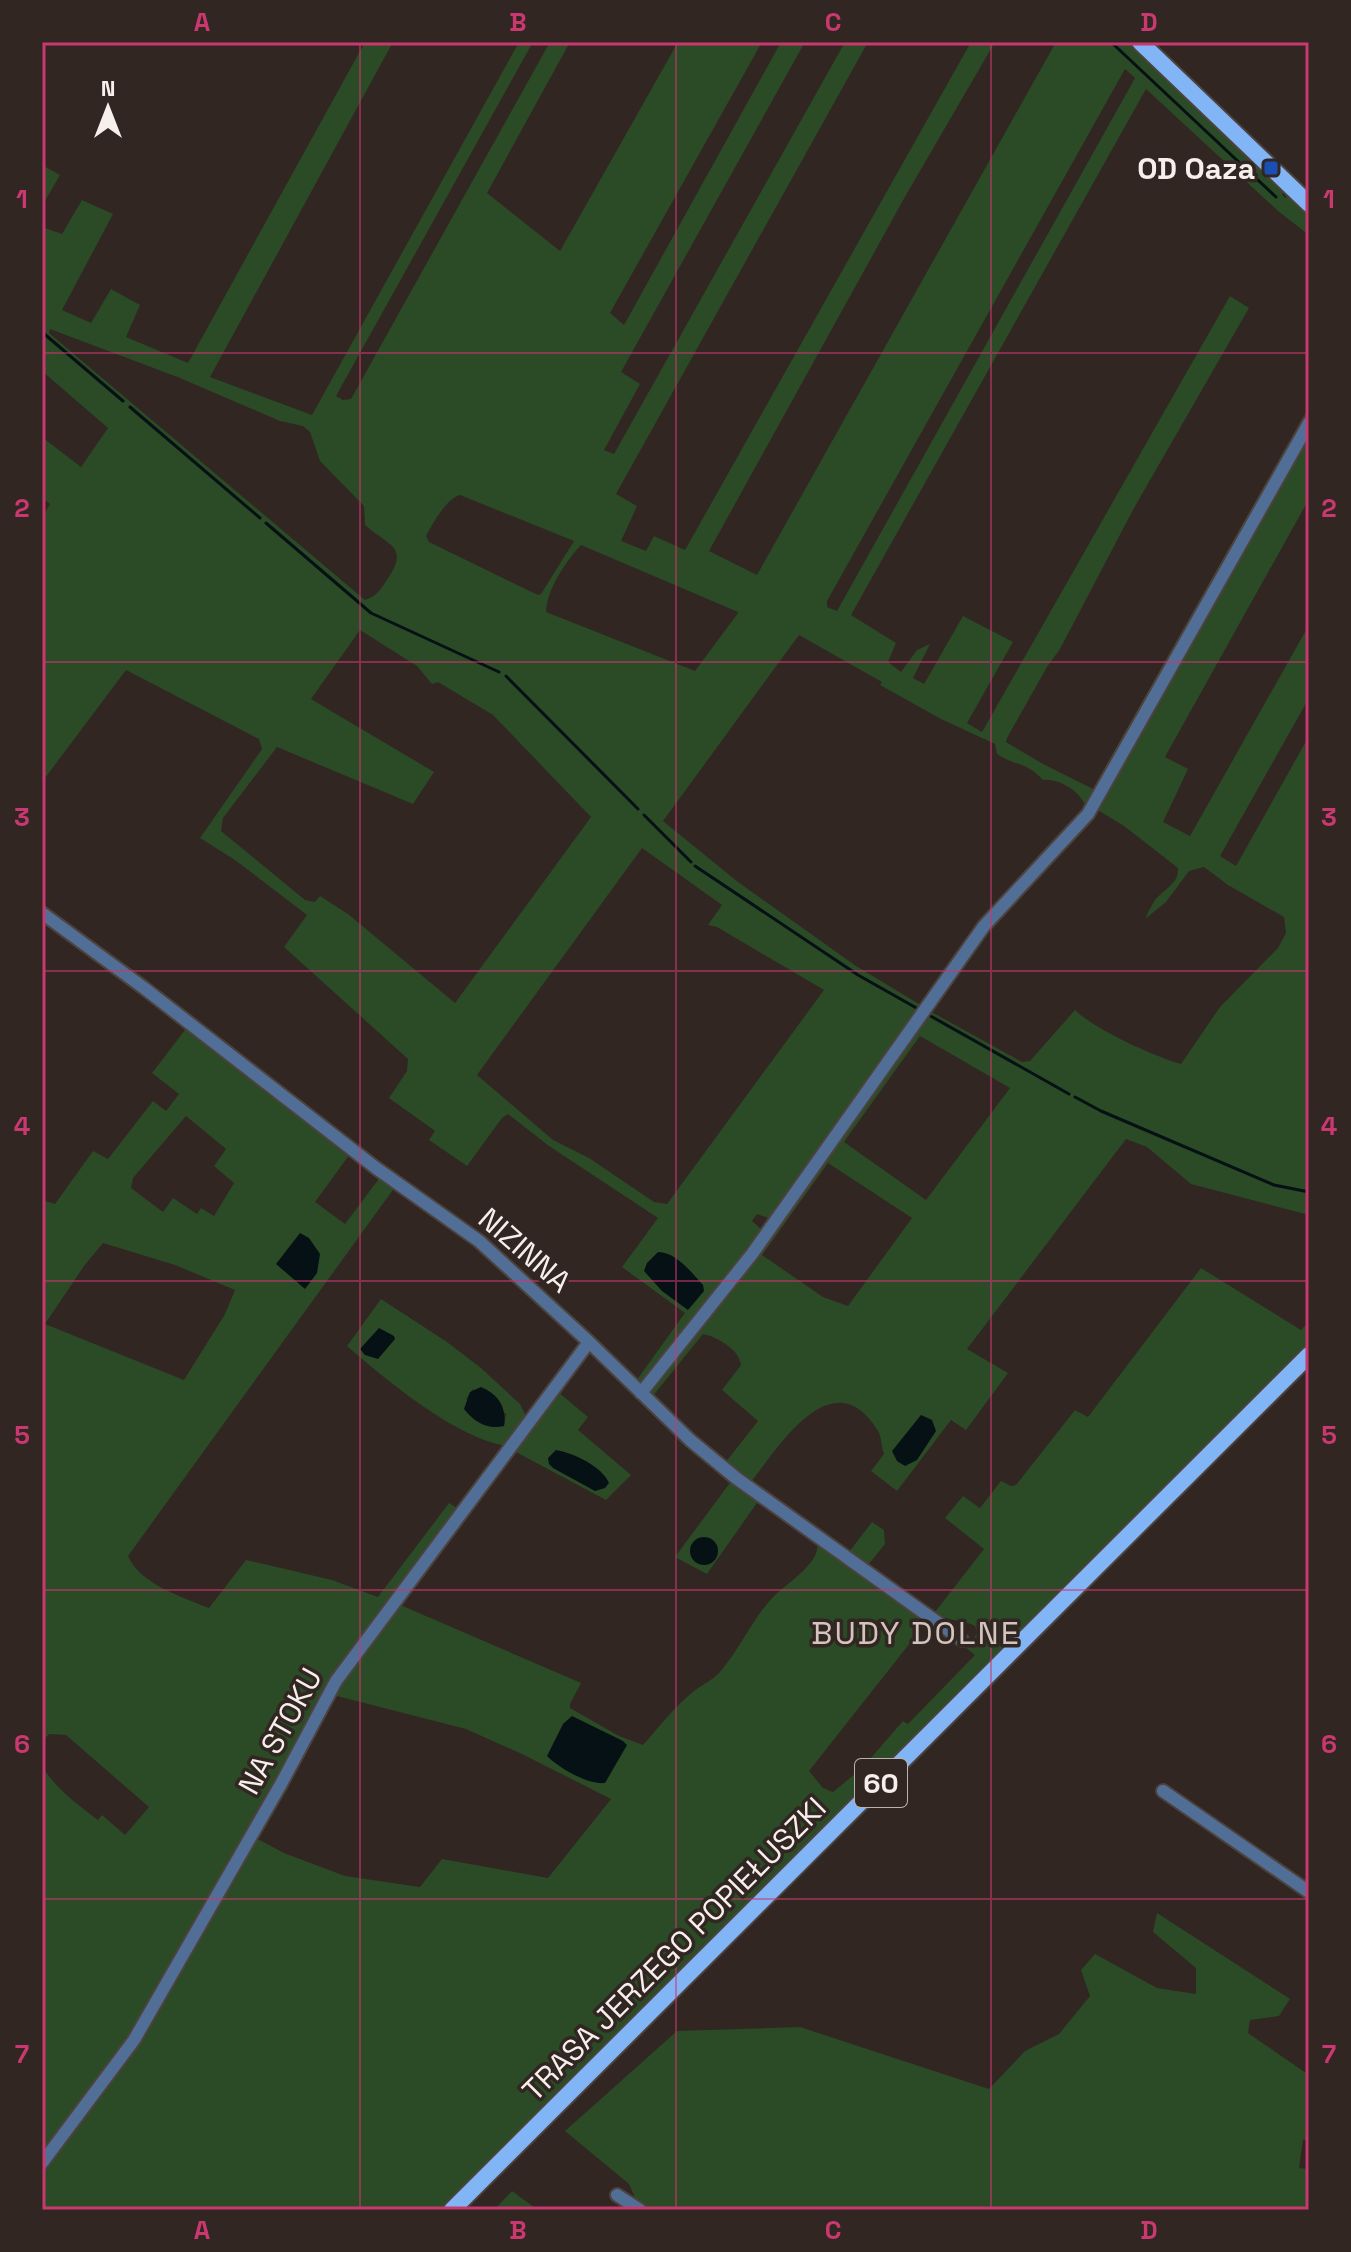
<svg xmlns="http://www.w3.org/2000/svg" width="1351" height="2252" viewBox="0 0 1351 2252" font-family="'Space Grotesk',sans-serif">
<rect width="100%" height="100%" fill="#312621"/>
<path fill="#2b4a26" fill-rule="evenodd" d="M365,42H393L210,377L312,415L519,42H533L336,396L343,400L351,399L550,42H570L487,193L560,251L678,42H762L610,313L624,325L781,42H805L621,372L640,384L604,450L614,454L845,42H868L616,494L637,506L621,541L646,551L654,536L685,550L971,42H995L906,195L709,551L757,575L1056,42H1127L1284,191L1282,194L1285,198L1288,196L1309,216V235L1278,211L1146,89L851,615L896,643L888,662L901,672L917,650L930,644L913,678L924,684L963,616L1013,642L967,723L982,732L1230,296L1249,308L1134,508L1060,649L1047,667L1007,738L1006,742L1043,764L1093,789L1309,407V419L1087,811C1084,794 1061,778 1043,780C1025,761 1017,767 997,754L995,744L941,719L880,685L882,682L799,635L663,821L738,882L856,966L924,1007L841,1119L771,1219L757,1214L752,1221L763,1231L642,1383L636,1381L685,1313L622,1267L658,1218L549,1146L508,1114L502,1118L467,1166L429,1140L435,1131L389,1098L407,1071L408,1059L284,947L307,915L235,860L200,838L262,749L259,739L126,670L42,782V517L50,504L42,498V437L81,467L108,428L42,371V227L62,234L82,200L113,214L62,310L91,323L111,289L140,305L126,337L188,363ZM1125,69L1135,78L837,611L827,607V601ZM50,329L180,378L280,421L303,426L310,432L320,461L364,506L365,525C387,545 410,546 388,578C381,589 377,596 365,600L49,333ZM460,495L574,541L541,594L538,595L429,542L426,536C433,523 446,499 460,495ZM581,545L738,612V613L695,671L546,612C547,589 566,561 581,545ZM360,630L417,666L432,684L438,682L493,715L591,817L455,1003L348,914L320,896L315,902L305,900L221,831L223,818L277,747L413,804L434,772L311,699ZM642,848L722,905L708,925L717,927L824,990L667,1204L654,1202L589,1158L553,1140L477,1075Z
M42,165L60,175L42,206Z
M1309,431V499L1165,757L1188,769L1163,822L1190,836L1309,625V698L1220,856L1236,866L1309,736V1215L1191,1184L1147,1147L1126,1139L967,1349L1008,1373L966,1430L951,1420L897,1491L871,1471L884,1454C881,1446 882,1438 878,1431C833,1358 780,1445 751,1482L725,1463L758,1421L722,1390L741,1365C739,1349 717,1337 703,1334L652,1397V1386L928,1010L1022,1062L1030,1061L1075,1010C1096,1030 1153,1056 1181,1064L1220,1007L1278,948L1286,933L1284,917L1228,885L1204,867L1189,871L1166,902L1145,919C1148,913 1151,906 1155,900C1164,889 1179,884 1178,868L1124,826L1096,809L1252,537ZM920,1036L1010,1088L926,1200L844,1142ZM828,1163L912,1218L848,1306L823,1297L762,1255Z
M188,1026L350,1154L315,1202L345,1224L381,1176L395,1187L128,1556C140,1584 182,1597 209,1608L246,1560L332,1580L378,1597L449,1503L460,1510L333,1680L127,2046L42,2157V1766C56,1789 77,1804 98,1820L102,1815L125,1835L149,1807L66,1735L49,1734L42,1741V1200L55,1204L93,1151L108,1159L153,1101L166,1111L179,1094L152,1073ZM186,1116L226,1149L214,1166L234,1183L214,1216L201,1208L197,1214L173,1198L163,1212L131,1188L133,1178ZM103,1243L175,1265L235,1290L225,1314L184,1380L45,1324L84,1266Z
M1201,1268L1301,1330L1309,1322V1344L442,2210H42V2167L97,2095L254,1837L284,1853L345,1876L420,1887L442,1859L548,1878L611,1799L522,1754L466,1729L333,1695L398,1604L581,1683L570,1704V1708L619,1736L643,1745C659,1727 675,1706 694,1691C702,1685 712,1680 719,1673C739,1651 752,1619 773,1597C785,1584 822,1563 817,1542L929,1619L809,1771L823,1788L833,1792L862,1768L903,1721L908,1724L975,1655L961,1644H972L977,1632L975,1626C962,1619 947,1622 935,1612L984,1549L945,1518L963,1496L980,1508L1001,1481L1011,1486L1016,1485L1075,1410L1088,1417Z
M381,1299L447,1342L481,1368L520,1404L528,1420L508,1446C458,1440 385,1379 347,1346ZM473,1389L506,1414L504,1426L466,1399Z
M557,1391L588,1417L578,1430L631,1475L606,1500L512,1450Z
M732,1480L759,1500L707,1574L675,1557Z
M872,1522L884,1530L885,1544L868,1565L849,1552Z
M1157,1913L1290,1999L1279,2016L1250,2020L1248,2033L1309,2075V2139L1303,2140L1299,2168L1309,2169V2210H644L639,2207L629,2184L565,2131L677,2031L800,2027L989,2089L1025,2051L1059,2034L1090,1996L1081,1970L1095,1954L1157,1988L1196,1994V1968L1153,1932Z
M512,2191L538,2210H494Z"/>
<path fill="#061115" d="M300,1233L309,1238L320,1254L317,1273L305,1289L276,1264Z
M658,1252C676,1252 691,1272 703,1285L704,1291L688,1310L662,1291L644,1271L647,1263Z
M379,1328L394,1336L395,1339L378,1359L365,1355L360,1349Z
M481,1387C498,1394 507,1407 504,1426C488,1430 474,1422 464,1409L470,1392Z
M921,1415L932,1420L936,1431L917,1460L905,1466L897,1461L892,1451Z
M556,1450C573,1453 602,1466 609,1483L605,1488L595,1491L553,1468L549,1464L548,1458Z
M690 1551a14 14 0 1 1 28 0a14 14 0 1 1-28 0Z
M572,1716L623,1741L627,1745L605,1783C588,1785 559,1768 547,1756L563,1724Z"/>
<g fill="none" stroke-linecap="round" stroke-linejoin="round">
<path stroke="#061115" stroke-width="3" d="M1111,42L1276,197
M42,332L123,401
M130,407L260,518
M266,523L371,613L499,672
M506,676L638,809
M644,815L691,862
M695,866L858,975L920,1010
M927,1014L1069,1094
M1075,1097L1101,1111L1274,1185L1309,1192"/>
<defs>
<path id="minor" d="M42,913L144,988L376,1168L479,1241L589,1342L690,1440L736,1478L962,1640
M641,1393L752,1254L984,926L1088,814L1309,423
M1163,1791L1309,1892
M42,2163L134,2040L281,1784L336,1681L589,1342
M617,2195L640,2210"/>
<path id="major" d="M1140,42L1309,204
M452,2210L1309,1355"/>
</defs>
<use href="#minor" stroke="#4d423d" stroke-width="16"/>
<use href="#major" stroke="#4d423d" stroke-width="20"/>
<use href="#minor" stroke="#516f96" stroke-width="12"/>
<use href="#major" stroke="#82b5f5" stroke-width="16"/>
</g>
<path fill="none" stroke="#ca3871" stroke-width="2" stroke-opacity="0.55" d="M360,42V2210M676,42V2210M991,42V2210M42,353H1309M42,662H1309M42,971H1309M42,1281H1309M42,1590H1309M42,1899H1309"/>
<rect fill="#1a4fb4" stroke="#312621" stroke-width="3" x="1263" y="160" width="16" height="16" rx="4"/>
<g text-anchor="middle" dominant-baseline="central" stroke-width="7" stroke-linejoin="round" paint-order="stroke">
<rect fill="#312621" stroke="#bcb3af" stroke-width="2" x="855" y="1759" width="52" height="48" rx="6"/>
<g font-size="28" font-weight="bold" fill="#f7efec">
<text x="881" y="1783">60</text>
</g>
<g font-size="30" font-weight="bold" fill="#f7efec" stroke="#312621" text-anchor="end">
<text x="1255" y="168">OD Oaza</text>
</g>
<g font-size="30" fill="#f7efec" stroke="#312621">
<text transform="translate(525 1250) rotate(41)">NIZINNA</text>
<text transform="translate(280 1731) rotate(-61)">NA STOKU</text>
<text transform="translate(674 1949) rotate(-45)">TRASA JERZEGO POPIEŁUSZKI</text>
</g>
<g font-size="32" letter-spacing="2" fill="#d4c4be" stroke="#312621">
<text x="916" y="1633">BUDY DOLNE</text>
</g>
</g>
<rect width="1351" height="2252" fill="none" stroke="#312621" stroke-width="88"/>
<g transform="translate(108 108)" stroke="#312621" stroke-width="6" paint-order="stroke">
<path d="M0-6L14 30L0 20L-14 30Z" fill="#f7efec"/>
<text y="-12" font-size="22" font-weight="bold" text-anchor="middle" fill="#f7efec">N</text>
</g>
<rect x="44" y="44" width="1263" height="2164" fill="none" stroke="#ca3871" stroke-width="3"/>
<g font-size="26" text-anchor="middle" font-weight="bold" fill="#ca3871">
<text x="202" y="31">A</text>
<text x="518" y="31">B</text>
<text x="833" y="31">C</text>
<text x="1149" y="31">D</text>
<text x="22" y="208">1</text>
<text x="1329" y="208">1</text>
<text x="22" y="517">2</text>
<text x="1329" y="517">2</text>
<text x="22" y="826">3</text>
<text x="1329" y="826">3</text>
<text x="22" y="1135">4</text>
<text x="1329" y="1135">4</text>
<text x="22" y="1444">5</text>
<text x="1329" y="1444">5</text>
<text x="22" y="1753">6</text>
<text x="1329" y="1753">6</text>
<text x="22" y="2063">7</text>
<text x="1329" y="2063">7</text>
<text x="202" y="2239">A</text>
<text x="518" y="2239">B</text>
<text x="833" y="2239">C</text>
<text x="1149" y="2239">D</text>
</g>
</svg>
